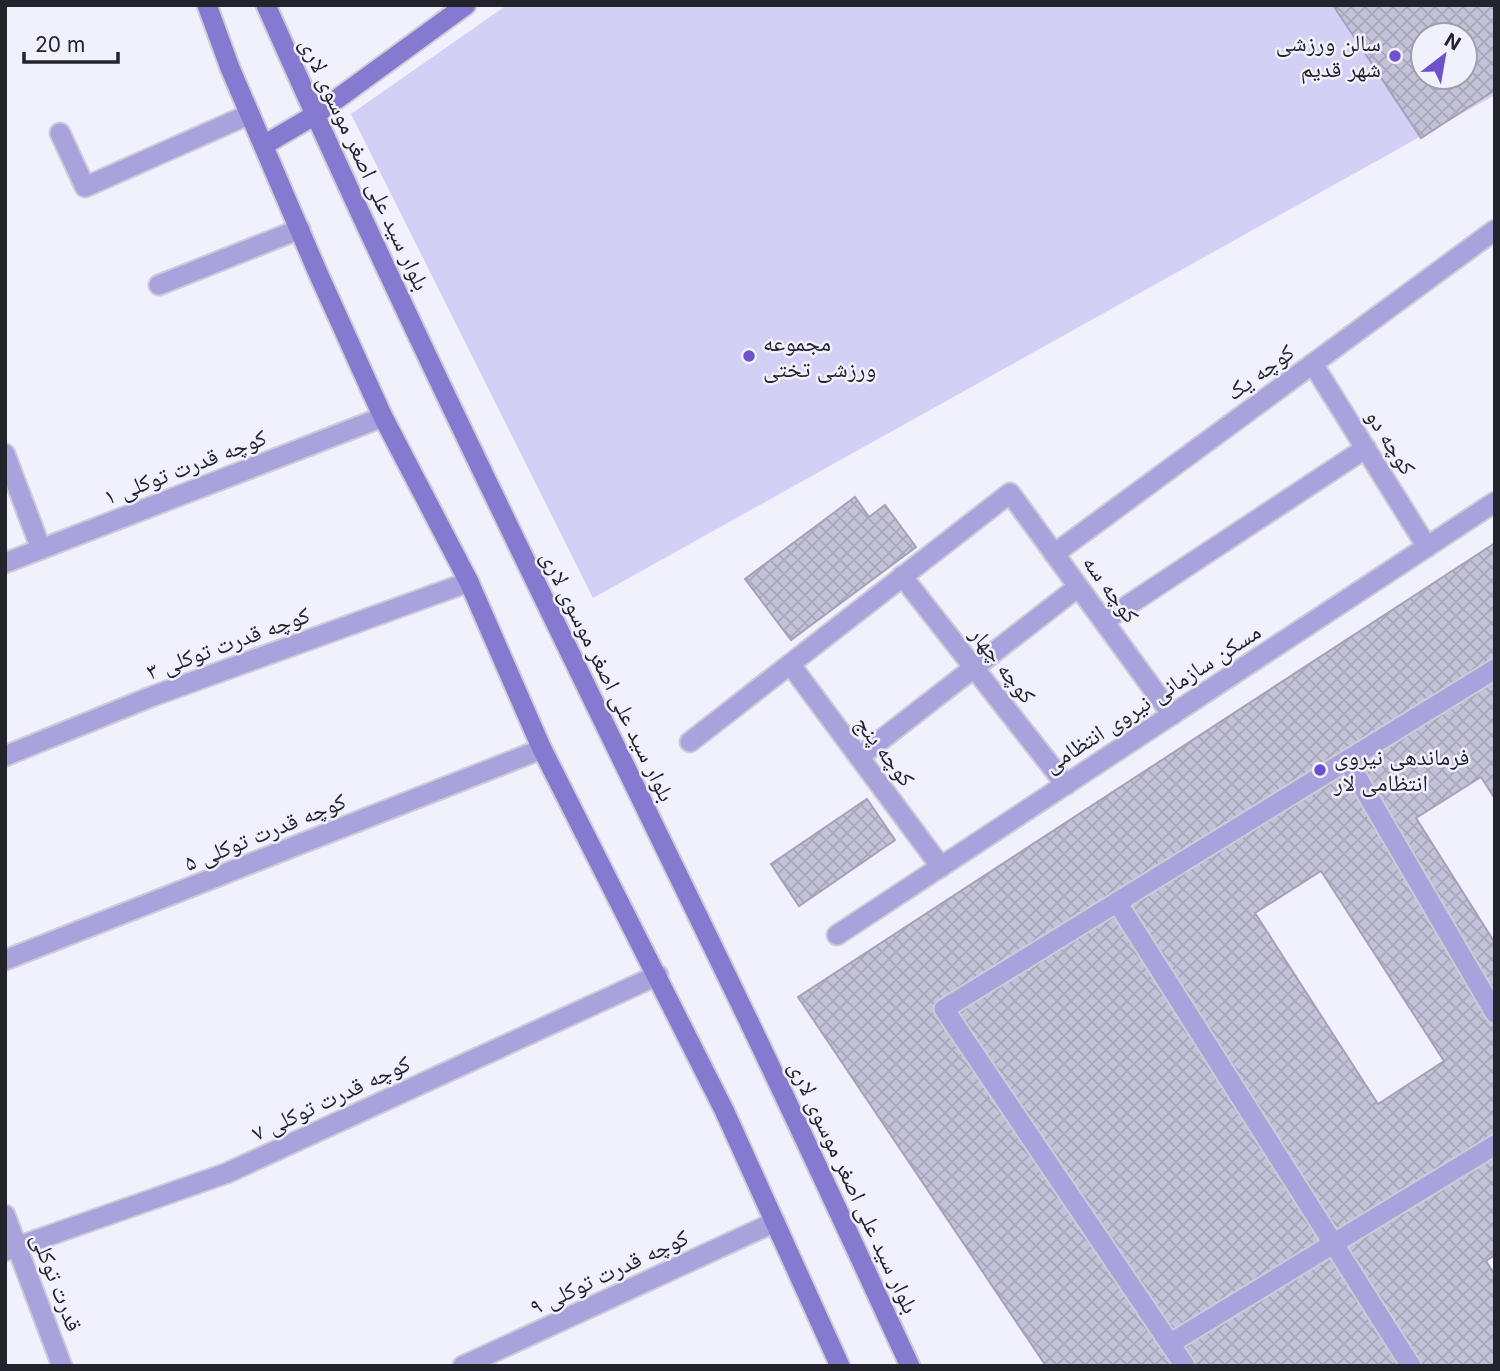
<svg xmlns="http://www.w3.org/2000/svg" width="1500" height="1371" viewBox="0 0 1500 1371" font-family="Inter,'Noto Naskh Arabic',sans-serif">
<defs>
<pattern id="building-cross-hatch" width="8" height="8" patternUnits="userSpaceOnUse" patternTransform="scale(1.75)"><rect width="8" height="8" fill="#c3c2d8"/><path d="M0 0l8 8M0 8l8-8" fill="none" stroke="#a7a6ba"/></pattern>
</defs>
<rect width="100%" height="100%" fill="#f1f0fd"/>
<path fill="#d3d0f6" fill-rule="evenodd" d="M507,5H1495V95L593,598L351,114ZM1423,35H1465V77H1423Z"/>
<path fill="url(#building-cross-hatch)" stroke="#a4a2b8" stroke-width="2" fill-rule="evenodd" d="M1333,5H1495V90L1421,138ZM1423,35H1465V77H1423Z
M855,497L869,517L885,505L916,547L791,640L745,579Z
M1495,543V1366H1046L798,997Z
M1481,777L1495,799V943L1416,818Z
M867,799L895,840L799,906L771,864Z
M1321,871L1444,1061L1378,1104L1255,913Z
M1495,1255V1275L1486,1261Z"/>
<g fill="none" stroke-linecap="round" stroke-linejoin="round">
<defs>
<path id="service" d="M1347,760L1495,1013
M1117,902L1411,1366
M1171,1343L1495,1145
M1185,1366L944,1009L1495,669"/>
<path id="minor" d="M60,133L85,187L250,114
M159,285L300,229
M1313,364L1427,547
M5,454L41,549
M1054,554L1495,230
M5,563L383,417
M902,576L1066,785
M1104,621L1366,448
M790,664L941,867
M690,742L1010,493L1172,715
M5,756L153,696L469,582
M859,757L1078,587
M5,960L542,749
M5,1251L227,1173L658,975
M463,1366L775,1222"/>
<path id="tertiary" d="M837,935L1495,502
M5,1215L62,1366"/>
<path id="secondary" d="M207,5L230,68L318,273L383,417L469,582L542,749L724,1110L840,1366
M266,5C415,342 580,671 740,1003C798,1123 854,1245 910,1366
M264,145L315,115L466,5"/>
</defs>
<use href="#service" stroke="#cccbd7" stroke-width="23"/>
<use href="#minor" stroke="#cccbd7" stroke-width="23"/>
<use href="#tertiary" stroke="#cccbd7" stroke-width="23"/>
<use href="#secondary" stroke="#cccbd7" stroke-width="23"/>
<use href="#service" stroke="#a8a2dd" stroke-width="19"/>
<use href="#minor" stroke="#a8a2dd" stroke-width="19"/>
<use href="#tertiary" stroke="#a8a2dd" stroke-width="19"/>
<use href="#secondary" stroke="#8679d0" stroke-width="19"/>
</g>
<g fill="#6d52cb" stroke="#f1f0fd" stroke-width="2.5">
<circle cx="1395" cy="56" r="7"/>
<circle cx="749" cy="356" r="7"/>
<circle cx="1320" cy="770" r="7"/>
</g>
<g text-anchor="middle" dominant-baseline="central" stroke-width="5" stroke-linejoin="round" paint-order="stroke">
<g font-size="23" fill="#23232b" stroke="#f1f0fd" text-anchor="start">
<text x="1381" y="43" text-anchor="end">سالن ورزشی<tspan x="1381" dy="26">شهر قدیم</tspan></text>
<text x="763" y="343">مجموعه<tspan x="763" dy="26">ورزشی تختی</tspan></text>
<text x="1334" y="757">فرماندهی نیروی<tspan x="1334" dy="26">انتظامی لار</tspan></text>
</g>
<g font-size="23" fill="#23232b" stroke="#f1f0fd">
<text transform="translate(365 164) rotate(65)">بلوار سید علی اصغر موسوی لاری</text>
<text transform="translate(1260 372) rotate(-36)">کوچه یک</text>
<text transform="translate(1391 442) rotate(58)">کوچه دو</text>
<text transform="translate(185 467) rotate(-21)">کوچه قدرت توکلی ۱</text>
<text transform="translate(1111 589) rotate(54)">کوچه سه</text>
<text transform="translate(228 643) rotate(-20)">کوچه قدرت توکلی ۳</text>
<text transform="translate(1003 665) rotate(52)">کوچه چهار</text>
<text transform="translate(608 676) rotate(64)">بلوار سید علی اصغر موسوی لاری</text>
<text transform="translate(1152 698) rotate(-33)">مسکن سازمانی نیروی انتظامی</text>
<text transform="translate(885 751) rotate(53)">کوچه پنج</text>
<text transform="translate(265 832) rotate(-22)">کوچه قدرت توکلی ۵</text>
<text transform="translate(331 1098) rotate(-25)">کوچه قدرت توکلی ۷</text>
<text transform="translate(854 1187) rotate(65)">بلوار سید علی اصغر موسوی لاری</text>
<text transform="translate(609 1272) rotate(-25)">کوچه قدرت توکلی ۹</text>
<text transform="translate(57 1282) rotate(69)">قدرت توکلی</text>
</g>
</g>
<rect width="1500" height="1371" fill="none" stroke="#23232b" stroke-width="14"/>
<g transform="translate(1444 56) rotate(31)"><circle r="33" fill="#f1f0fd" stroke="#9f9ea9" stroke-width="2"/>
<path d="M0-5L12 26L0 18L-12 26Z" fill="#6d52cb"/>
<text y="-10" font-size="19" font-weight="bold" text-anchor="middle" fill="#23232b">N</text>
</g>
<path d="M24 52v10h94v-10" fill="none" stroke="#23232b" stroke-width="3.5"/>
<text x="35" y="52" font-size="21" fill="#23232b" stroke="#f1f0fd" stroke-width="5" paint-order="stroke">20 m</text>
</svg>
